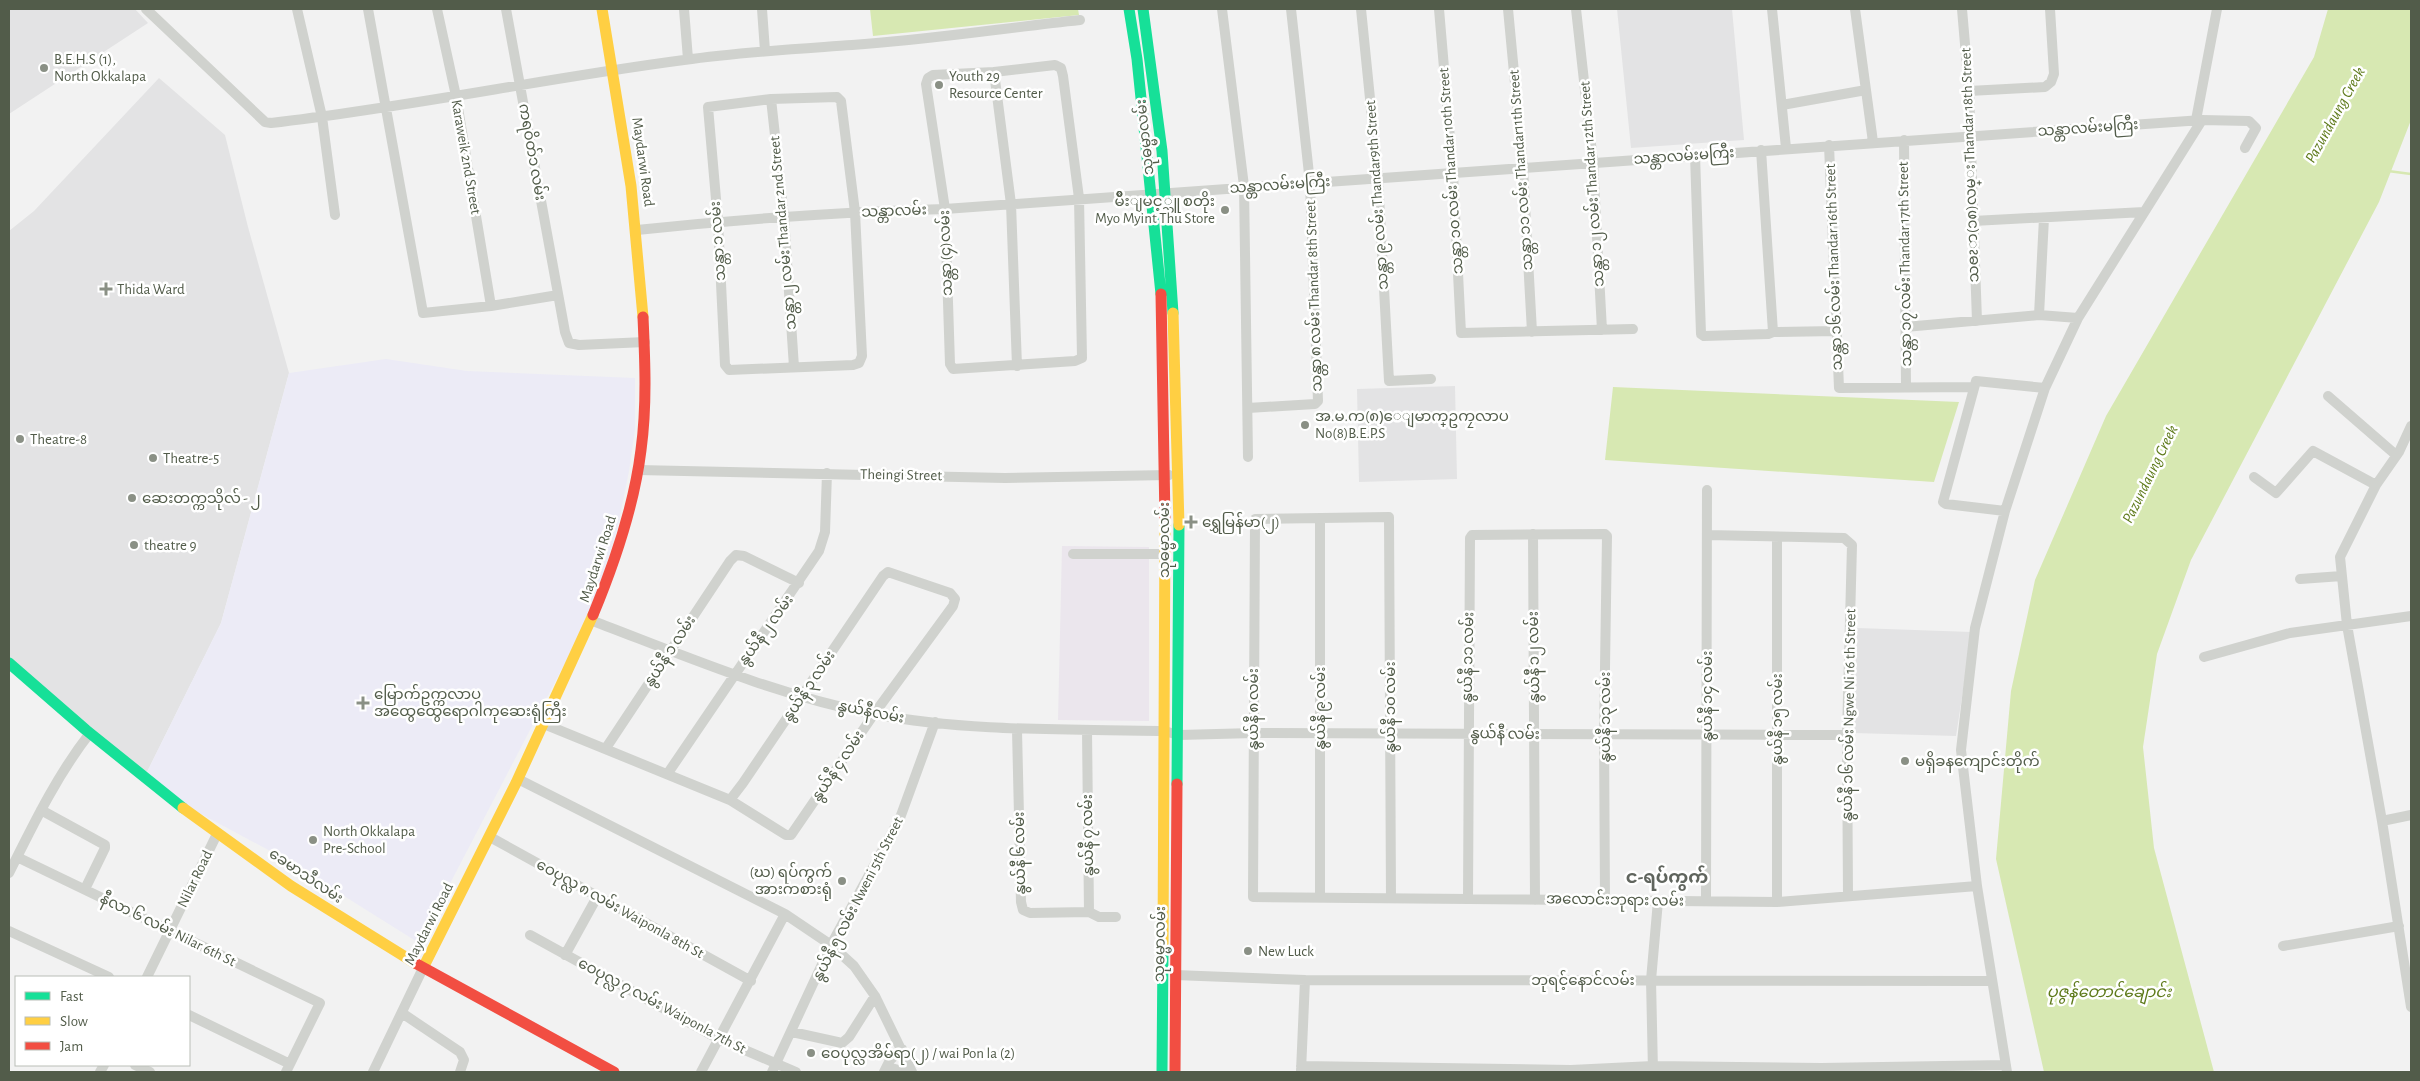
<svg xmlns="http://www.w3.org/2000/svg" width="2420" height="1081" viewBox="0 0 2420 1081" font-family="'Alegreya Sans','Noto Sans Myanmar',sans-serif">
<rect width="100%" height="100%" fill="#f2f2f2"/>
<path fill="#ebe6ed" d="M1062,546L1149,547V721L1058,720Z"/>
<path fill="#e3e3e4" d="M9,9H135L148,23L9,114Z
M1617,9H1732L1744,140L1631,148Z
M159,78L225,135L248,227L289,373L221,623L142,782L9,670V231L34,211Z
M1455,386L1457,479L1359,482L1357,389Z
M1857,628L1972,632L1956,736L1854,733Z"/>
<path fill="#ecebf6" d="M386,359L467,371L635,378V429L629,471L617,531L590,615L419,943L285,859L142,782L221,623L289,373Z"/>
<path fill="#d7e8b2" d="M870,9H1078L1079,15L873,36Z
M2328,9H2411V120L2379,202L2191,560L2157,654L2143,747L2154,848L2214,1072H2044L1996,859L2011,691L2035,580L2106,416L2314,57Z
M1613,387L1959,402L1934,482L1605,460Z"/>
<g fill="none" stroke-linecap="round" stroke-linejoin="round">
<path stroke="#d7e8b2" stroke-width="2.5" d="M2388,171L2411,174"/>
<path stroke="#d0d2ce" stroke-width="10" d="M146,9L265,122L271,123C410,107 546,78 684,60C740,52 796,49 852,45C928,40 1004,28 1080,20
M297,9L322,117L335,215
M368,9L423,313L491,306L558,295
M437,9L456,96L491,306
M506,9L565,332L569,343L579,345L645,342
M684,9L688,59
M762,9L765,51
M1222,9L1244,186L1248,457
M1361,9L1378,178L1389,381L1431,379
M1439,9L1453,174L1461,333L1633,329
M1508,9L1523,168L1532,332
M1576,9L1593,162L1602,330
M1772,9L1786,148
M1855,9L1873,142
M1962,9L1969,91L1977,321
M1055,65L1061,68L1063,76L1079,198L1082,358L1075,361L953,369L950,364L945,209L926,84L928,78L933,75L994,72Z
M994,72L1011,204L1017,366
M1969,91L2045,87L2051,82L2054,74L2050,9
M837,97L841,101L855,212L862,356L859,363L853,365L729,370L725,365L718,222L708,107L771,99Z
M771,99L784,217L794,367
M1782,105L1866,90
M2196,120L2217,9
M1904,140L1906,387
M1829,145L1839,388L1974,387
M1695,155L1701,334L1704,336L1768,334L1773,332L1761,150
M1973,221L2144,212
M637,230C740,219 842,212 945,209L2202,120L2249,121L2256,128L2245,148
M2039,315L2044,218
M1905,327L2039,315L2078,318
M1773,332L1836,331
M2328,396L2396,455
M1248,408L1315,404L1318,401L1310,183L1291,9
M2411,426L2399,452L2376,485L2340,557L2347,625L2382,821L2411,1007
M638,470L1005,478L1169,475
M2254,477L2276,493L2313,451L2376,485
M2005,511L1946,504L1943,502L1976,381L2045,388
M1533,534L1535,900
M1707,535L1844,538L1852,545L1847,735L1848,896
M1777,537V902
M1073,554H1165
M2300,579L2342,576
M593,621C685,656 776,695 873,714C969,732 1067,729 1164,731L1179,735L1254,733L1847,735
M2204,657L2290,633L2411,616
M544,724L730,800L786,835H791L874,714L953,606L955,599L950,593L888,572L883,576L743,783L730,800
M1017,730L1021,902L1023,910L1030,913L1089,912
M1087,730L1089,912L1099,917H1116
M606,748L730,561L736,555L744,556L799,583
M668,773L819,551L825,532L827,473
M518,779L785,914L831,945L854,966L875,996L912,1072
M41,810L105,845V848L85,889
M2382,821L2411,815
M490,837L751,981
M17,857L320,1003L286,1072
M9,873C33,825 57,775 90,733
M1320,898V518
M1391,898L1389,517L1255,519L1253,897L1777,902L1977,886
M1468,899L1470,538L1472,535L1605,534L1607,536L1604,733L1605,900
M1706,901L1707,490
M9,931L109,977
M530,935L719,1039L796,1072
M2283,946L2399,926
M565,955L597,897
M1175,975L1305,980L1991,981
M147,977L217,834
M402,1013L460,1052L464,1060L460,1072
M189,1015L290,1064
M792,1032L842,1043L849,1037L875,996
M135,1065L150,1072
M1301,1066L1571,1070L1653,1066L1821,1068L2006,1065
M887,1067L907,1072
M1301,1071L1305,980
M1653,1071L1651,980L1658,901
M100,1072L104,1065
M373,1072L424,966
M701,1072L785,914
M772,1072L831,945L900,818L935,722
M884,1072L890,1060L902,1049
M2007,1072L1977,886L1961,750L1975,628L2005,511L2045,388L2078,318L2202,120"/>
<path stroke="#16e098" stroke-width="11" d="M1129,9L1137,59L1161,294
M1143,9L1162,151L1173,313
M9,663L86,730L183,808
M1177,784L1179,525
M1162,1072L1163,949"/>
<path stroke="#ffcf43" stroke-width="11" d="M602,9L631,186L643,317
M1173,313L1179,525
M183,808L291,886L415,963
M1163,949L1165,520
M424,966L516,783L593,615"/>
<path stroke="#f24e42" stroke-width="11" d="M1161,294L1165,520
M593,615C615,562 634,507 641,450C647,406 645,361 643,317
M415,963L614,1072
M1175,1072L1177,784"/>
</g>
<g fill="#8a9085" stroke="#fff" stroke-width="2">
<circle cx="44" cy="68" r="5"/>
<circle cx="939" cy="85" r="5"/>
<circle cx="1225" cy="210" r="5"/>
<path d="M103.5 281.5h5v5h5v5h-5v5h-5v-5h-5v-5h5z"/>
<circle cx="1305" cy="425" r="5"/>
<circle cx="20" cy="439" r="5"/>
<circle cx="153" cy="458" r="5"/>
<circle cx="132" cy="498" r="5"/>
<path d="M1188.5 514.5h5v5h5v5h-5v5h-5v-5h-5v-5h5z"/>
<circle cx="134" cy="545" r="5"/>
<path d="M360.5 695.5h5v5h5v5h-5v5h-5v-5h-5v-5h5z"/>
<circle cx="1905" cy="761" r="5"/>
<circle cx="313" cy="840" r="5"/>
<circle cx="842" cy="881" r="5"/>
<circle cx="1248" cy="951" r="5"/>
<circle cx="811" cy="1053" r="5"/>
</g>
<g text-anchor="middle" dominant-baseline="central" stroke-width="5" stroke-linejoin="round" paint-order="stroke">
<g font-size="15" fill="#525c4a" stroke="#fff" text-anchor="start">
<text x="54" y="59">B.E.H.S (1),<tspan x="54" dy="17">North Okkalapa</tspan></text>
<text x="949" y="76">Youth 29<tspan x="949" dy="17">Resource Center</tspan></text>
<text x="1215" y="201" text-anchor="end">မ်ိဳးျမင့္သူ စတိုး<tspan x="1215" dy="17">Myo Myint Thu Store</tspan></text>
<text x="117" y="289">Thida Ward</text>
<text x="1315" y="416">အ.မ.က(၈)ေျမာက္ဥကၠလာပ<tspan x="1315" dy="17">No(8)B.E.P.S</tspan></text>
<text x="30" y="439">Theatre-8</text>
<text x="163" y="458">Theatre-5</text>
<text x="142" y="498">ဆေးတက္ကသိုလ် - ၂</text>
<text x="1202" y="522">ရွှေမြန်မာ(၂)</text>
<text x="144" y="545">theatre 9</text>
<text x="374" y="694">မြောက်ဥက္ကလာပ<tspan x="374" dy="17">အထွေထွေရောဂါကုဆေးရုံကြီး</tspan></text>
<text x="1915" y="761">မရှိခနကျောင်းတိုက်</text>
<text x="323" y="831">North Okkalapa<tspan x="323" dy="17">Pre-School</tspan></text>
<text x="832" y="872" text-anchor="end">(ဃ) ရပ်ကွက်<tspan x="832" dy="17">အားကစားရုံ</tspan></text>
<text x="1258" y="951">New Luck</text>
<text x="821" y="1053">ဝေပုလ္လအိမ်ရာ(၂) / wai Pon la (2)</text>
</g>
<g font-size="15" fill="#525c4a" stroke="#fff">
<text transform="translate(2088 128) rotate(-4)">သန္တာလမ်းမကြီး</text>
<text transform="translate(1145 137) rotate(-96)">သုဓမ္မာလမ်း</text>
<text transform="translate(532 152) rotate(80)">ကရဝိတ်၁ လမ်း</text>
<text transform="translate(1684 156) rotate(-4)">သန္တာလမ်းမကြီး</text>
<text transform="translate(466 157) rotate(80)">Karaweik 2nd Street</text>
<text transform="translate(643 162) rotate(82)">Maydarwi Road</text>
<text transform="translate(1970 165) rotate(-92)">သႎၩာ(၁၈)လမ္း Thandar 18th Street</text>
<text transform="translate(1521 170) rotate(-94)">သန္တာ ၁၁ လမ်း Thandar11th Street</text>
<text transform="translate(1451 171) rotate(-94)">သန္တာ ၁၀ လမ်း Thandar 10th Street</text>
<text transform="translate(1592 184) rotate(-94)">သန္တာ ၁၂ လမ်း Thandar 12th Street</text>
<text transform="translate(1280 185) rotate(-4)">သန္တာလမ်းမကြီး</text>
<text transform="translate(1377 195) rotate(-94)">သန္တာ ၉ လမ်း Thandar9th Street</text>
<text transform="translate(894 211) rotate(-2)">သန္တာလမ်း</text>
<text transform="translate(783 233) rotate(-95)">သန္တာ ၂ လမ်း Thandar 2nd Street</text>
<text transform="translate(718 241) rotate(-94)">သန္တာ ၁ လမ်း</text>
<text transform="translate(946 253) rotate(-92)">သန္တာ (၄)လမ်း</text>
<text transform="translate(1905 264) rotate(-91)">သန္တာ ၁၇ လမ်း Thandar 17th Street</text>
<text transform="translate(1834 267) rotate(-92)">သန္တာ ၁၆ လမ်း Thandar 16th Street</text>
<text transform="translate(1314 296) rotate(-92)">သန္တာ ၈ လမ်း Thandar 8th Street</text>
<text transform="translate(901 475) rotate(1)">Theingi Street</text>
<text transform="translate(1164 540) rotate(-90)">သုဓမ္မာလမ်း</text>
<text transform="translate(598 559) rotate(-72)">Maydarwi Road</text>
<text transform="translate(766 630) rotate(-54)">နွယ်နီ ၂ လမ်း</text>
<text transform="translate(670 651) rotate(-57)">နွယ်နီ ၁ လမ်း</text>
<text transform="translate(1468 657) rotate(-89)">နွယ်နီ ၁၁ လမ်း</text>
<text transform="translate(1534 657) rotate(-91)">နွယ်နီ ၁၂ လမ်း</text>
<text transform="translate(809 686) rotate(-56)">နွယ်နီ ၃ လမ်း</text>
<text transform="translate(1707 696) rotate(-90)">နွယ်နီ ၁၄ လမ်း</text>
<text transform="translate(1390 707) rotate(-90)">နွယ်နီ ၁၀ လမ်း</text>
<text transform="translate(1320 708) rotate(-90)">နွယ်နီ ၉ လမ်း</text>
<text transform="translate(1253 709) rotate(-90)">နွယ်နီ ၈ လမ်း</text>
<text transform="translate(871 712) rotate(11)">နွယ်နီလမ်း</text>
<text transform="translate(1849 715) rotate(-89)">နွယ်နီ ၁၆ လမ်း Ngwe Ni 16 th Street</text>
<text transform="translate(1605 717) rotate(-90)">နွယ်နီ ၁၃ လမ်း</text>
<text transform="translate(1777 719) rotate(-90)">နွယ်နီ ၁၅ လမ်း</text>
<text transform="translate(1505 734) rotate(1)">နွယ်နီ လမ်း</text>
<text transform="translate(838 766) rotate(-56)">နွယ်နီ ၄ လမ်း</text>
<text transform="translate(1088 835) rotate(-91)">နွယ်နီ ၇ လမ်း</text>
<text transform="translate(1020 853) rotate(-91)">နွယ်နီ ၆ လမ်း</text>
<text transform="translate(306 876) rotate(34)">ခေမာသီလမ်း</text>
<text transform="translate(195 879) rotate(-64)">Nilar Road</text>
<text transform="translate(858 899) rotate(-63)">နွယ်နီ ၅ လမ်း Nweni 5th Street</text>
<text transform="translate(1615 900) rotate(1)">အလောင်းဘုရား လမ်း</text>
<text transform="translate(620 909) rotate(29)">ဝေပုလ္လ ၈ လမ်း Waiponla 8th St</text>
<text transform="translate(429 924) rotate(-63)">Maydarwi Road</text>
<text transform="translate(168 930) rotate(26)">နီလာ ၆ လမ်း Nilar 6th St</text>
<text transform="translate(1160 944) rotate(-89)">သုဓမ္မာလမ်း</text>
<text x="1583" y="980">ဘုရင့်နောင်လမ်း</text>
<text transform="translate(662 1006) rotate(28)">ဝေပုလ္လ ၇ လမ်း Waiponla 7th St</text>
</g>
<g font-size="16" font-style="italic" fill="#5e7a1a" stroke="#fff">
<text transform="translate(2335 115) rotate(-61)">Pazundaung Creek</text>
<text transform="translate(2150 474) rotate(-64)">Pazundaung Creek</text>
<text x="2109" y="992">ပုဇွန်တောင်ချောင်း</text>
</g>
<g font-size="18" font-weight="bold" fill="#60655e" stroke="#fff">
<text x="1667" y="878">င-ရပ်ကွက်</text>
</g>
</g>
<rect width="2420" height="1081" fill="none" stroke="#525c4a" stroke-width="20"/>
<rect x="15" y="976" width="175" height="90" fill="#ffffff" stroke="#babeb7"/>
<rect x="25" y="992" width="25" height="8" fill="#16e098" stroke="#babeb7"/>
<text x="60" y="1001" font-size="15" fill="#525c4a">Fast</text>
<rect x="25" y="1017" width="25" height="8" fill="#ffcf43" stroke="#babeb7"/>
<text x="60" y="1026" font-size="15" fill="#525c4a">Slow</text>
<rect x="25" y="1042" width="25" height="8" fill="#f24e42" stroke="#babeb7"/>
<text x="60" y="1051" font-size="15" fill="#525c4a">Jam</text>
</svg>
